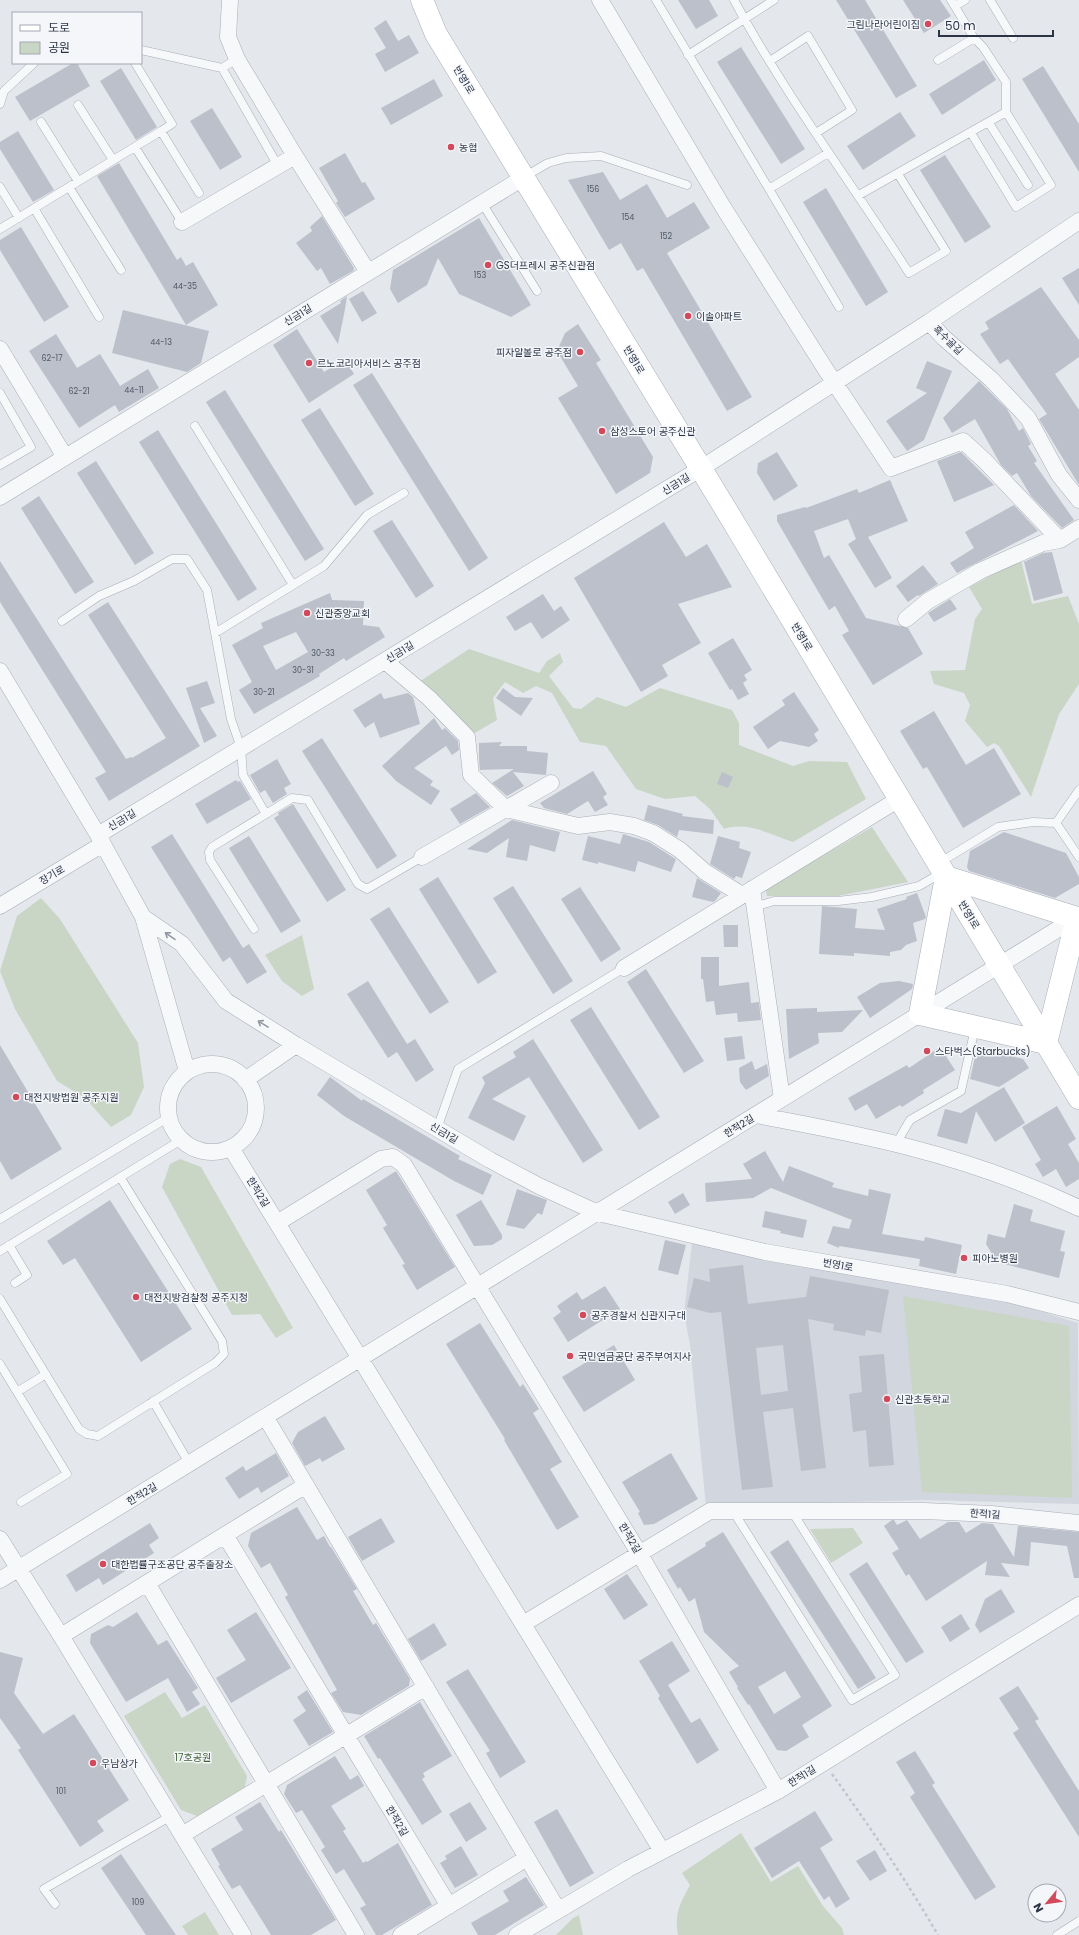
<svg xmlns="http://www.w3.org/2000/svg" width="1079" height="1935" viewBox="0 0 1079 1935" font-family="Poppins,'Noto Sans KR',sans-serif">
<rect width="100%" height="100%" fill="#e4e7ec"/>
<path fill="#d2d6de" d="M692,1243L813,1268L1017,1304L1078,1323L1079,1504L923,1500L706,1506L690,1345L684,1313Z"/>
<path fill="#c9d6c5" d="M1021,560L1032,604L1068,596L1079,624V684L1059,714L1031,797L999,746L994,743L987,747L965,721L970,705L964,693L934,684L930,671L965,670L975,619L982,609L969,587Z
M469,649L539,673L547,661L560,653L563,662L549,676L573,708L581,709L597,697L626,707L660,688L732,710L739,723V745L793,766L809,761L847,762L866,799L793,842C772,835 747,821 724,829L710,809L695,796L665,799L636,789L606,746L580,742L552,693L536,686L523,693L505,682L493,698L497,720L473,734L419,682Z
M872,827L908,882L838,896H767L766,889Z
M41,898L60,919L138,1043L144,1087L131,1115L111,1127L85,1098L57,1081L15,1009L0,971L17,916Z
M302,935L314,989L302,996L282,981L265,955Z
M180,1159L201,1167L293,1328L276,1338L260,1314L232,1315L162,1187L170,1164Z
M903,1296L1069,1326L1072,1498L922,1492Z
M853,1528L863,1543L831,1563L810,1529Z
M165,1692L182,1718L205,1705L247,1776L245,1787L197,1816L181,1810L124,1716Z
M741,1833L771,1882L798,1866L823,1906L842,1928L844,1935H678C674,1913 680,1904 690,1885L682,1873Z
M205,1912L219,1935H188L182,1926Z
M579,1915L583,1935H556L573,1918Z"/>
<path fill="#bbc0ca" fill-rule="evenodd" d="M678,0H709L718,16L696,29Z
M836,0H865L917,86L896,98Z
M903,0H940L951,16L924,33Z
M386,20L398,41L409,35L419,53L385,72L375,54L386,48L374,28Z
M741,47L805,149L781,164L717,62Z
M984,60L996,80L942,115L929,94Z
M73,63H77L90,86L30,121L15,97Z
M1043,66L1079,124V172L1022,79Z
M121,68L157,127L136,140L100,81Z
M434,79L443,96L391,125L381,108Z
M212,108L242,157L220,170L190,121Z
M900,112L916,136L863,170L847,146Z
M18,131L54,190L33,202L0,149V142Z
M345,153L362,183L365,182L375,199L345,217L336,203L338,201L319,168Z
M945,155L991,227L965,243L920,170Z
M119,163L177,260L181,257L186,266L193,262L218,305L186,325L97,176Z
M603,172L620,200L647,184L667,218L694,202L710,228L667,253L752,397L727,411L643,268L637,271L621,243L609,250L568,180Z
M826,188L888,292L866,306L803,202Z
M322,216L354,268L353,271L330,284L321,268L317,271L296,243L312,231L310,227Z
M479,218L531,305L511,317L459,294L438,258L427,285L398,303L390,289L393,270Z
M21,227L69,307L44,322L0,250V240Z
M1079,268V305L1062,278Z
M1041,287L1079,340V357L1055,374L1079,410V485L1039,419L1047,414L1008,359L1000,364L980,334L989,329L985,322Z
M363,291L377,313L362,322L349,299Z
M347,296L345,309L338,344L320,316L341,303L340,301Z
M123,310L209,331L201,363L187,372L112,353Z
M578,324L601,360L596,363L653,457L650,473L616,494L558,398L578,386L557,351L565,333Z
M297,329L324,372L345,359L354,374L309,403L273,345Z
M56,334L77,368L100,354L120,386L148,369L159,388L119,412L115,405L79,428L29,351Z
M927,361L952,371L924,440L907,451L886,421L927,393L916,388Z
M372,373L488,558L469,571L353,385Z
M979,381L1007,409L1019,431L1023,428L1031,444L1028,446L1037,461L1034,463L1074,520L1062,528L1031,496L1017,473L1012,476L1001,465L975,419L952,433L943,418Z
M225,390L324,549L305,561L206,402Z
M320,408L374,494L355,506L301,420Z
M158,430L257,589L238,601L139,442Z
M777,452L798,486L774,501L757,473L758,463Z
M961,452L994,485L954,502L937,461Z
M96,461L154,553L135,565L77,473Z
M890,480L908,521L868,537L892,578L875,588L848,544L856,539L848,519L814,531L824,558L829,555L866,618L908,628L923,654L873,685L842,635L849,631L835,606L829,610L777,521V515L805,507L806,508L857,489L859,493Z
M39,496L94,582L75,594L21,508Z
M1014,505L1038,531L957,573L950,563L974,548L965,532Z
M392,520L434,586L416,598L373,531Z
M664,522L686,557L707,544L732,587L678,604L701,643L662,665L668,676L641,692L574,578Z
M1052,552L1063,593L1034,601L1024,562L1043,553Z
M0,561L126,759L131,757L132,758L166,738L88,615L108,602L200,746L109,801L95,778L106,772L0,602Z
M923,565L938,584L919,596L918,595L908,602L896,586Z
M330,593L332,600L364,601L363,625L379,627L385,637L346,661L344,658L319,674L320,676L254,714L239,690L252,682L232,645L263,628L261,623ZM296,632L308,652L276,670L263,646Z
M543,594L554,611L561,606L570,620L542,639L531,622L515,631L506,617Z
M950,599L957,609L934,622L928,613Z
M733,638L752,670L744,675L747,680L743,683L749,694L738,700L732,689L730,690L708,653Z
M207,681L215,703L200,708L217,736L204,743L186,688Z
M503,688L515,697L533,698L521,716L496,698Z
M794,692L819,730L814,734L818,741L809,747L780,741L768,749L753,727L785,705L782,700Z
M381,693L384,699L408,693L413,697L420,724L380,738L374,722L365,728L353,710Z
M934,711L966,765L994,748L1021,794L963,828L927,767L923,769L900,731Z
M434,718L442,730L445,728L458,741L459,750L452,755L446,746L414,768L433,781L430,785L440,791L431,805L396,781L382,766Z
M322,738L397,856L377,869L302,751Z
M502,742L499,746H527V751L548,753L546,775L513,772L524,786L507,796L492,783L514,769L480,770L479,760V743Z
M277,759L291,784L284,788L287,794L273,803L265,790L260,793L250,775Z
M593,771L607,794L603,797L608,805L595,812L588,801L567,814L544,808L540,803Z
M722,772L733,777L728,788L717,784Z
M236,780L238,782L240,781L251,799L207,824L195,804Z
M476,793L490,807L460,824L450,809Z
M293,804L346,890L327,902L274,818L279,815L278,813Z
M648,805L683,814L682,816L714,820L713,834L679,830L677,837L658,825L644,820Z
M512,820L560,832L555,852L530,845L527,861L506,857L509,838L487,853L467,849Z
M1004,832L1066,853L1079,877V884L1055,898L969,871L967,867L970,851Z
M172,834L243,948L249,944L267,972L247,984L230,957L223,962L151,847Z
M623,834L649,842L674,858L676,859L671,872L638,861L635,872L598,862V864L582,860L588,836L620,844Z
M249,836L301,921L281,933L229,848Z
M718,836L740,842L739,848L751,852L742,878L736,876L734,879L710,864Z
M438,877L497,972L478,984L419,889Z
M697,878L721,893L715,901L713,902L692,897Z
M513,886L573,981L553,994L493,898Z
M580,887L621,949L601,962L561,899Z
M917,893L926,917L925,919L913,923L917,941L906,945L901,950L890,952V956L854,953V956L819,954L822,906L857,909L855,928L885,930L877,909L907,899L906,897Z
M389,907L449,1002L430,1014L370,919Z
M723,925H738V947H724Z
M701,957H719V986L749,982L751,1003L759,1002L761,1020L738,1022L737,1013L716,1015L714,1001L706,1002L703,979H701Z
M646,969L704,1061L684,1073L627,982Z
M368,981L407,1044L415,1039L434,1070L416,1082L397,1052L388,1058L347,994Z
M899,981L913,984L912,989L870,1018L857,997L880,983Z
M591,1007L660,1117L639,1130L570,1020Z
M817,1008V1012L863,1010L842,1032L818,1033L819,1043L789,1059L786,1009Z
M742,1036L745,1059L727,1061L724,1038Z
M533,1039L603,1150L583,1163L529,1077L492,1099L526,1116L514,1141L468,1118L485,1083L482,1077L516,1057L513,1052Z
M0,1045L62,1149L11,1180L0,1161Z
M940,1047L955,1070L923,1090L924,1093L902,1107L900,1105L876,1119L867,1104L855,1111L848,1098L907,1065L909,1068Z
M977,1048L1023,1059L1029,1068L999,1087L970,1079Z
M752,1061L755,1070L767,1064L769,1076L746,1090L740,1082L739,1068Z
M330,1077L362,1101L363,1099L460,1156L458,1159L492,1175L483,1195L454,1181L344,1116L317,1095Z
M1004,1087L1025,1123L995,1142L976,1111L967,1144L937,1136L945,1109L961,1113Z
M1057,1106L1076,1139L1068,1144L1079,1163V1179L1066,1187L1056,1169L1043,1177L1035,1164L1041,1160L1022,1127Z
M765,1151L783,1182L789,1166L834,1183L832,1187L868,1196L869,1189L891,1194L882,1234L924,1241L925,1237L962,1245L956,1274L919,1266L920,1259L839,1246V1248L827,1243L833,1226L849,1229L852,1220L771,1188L753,1198L706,1202L705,1183L752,1179L743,1164Z
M396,1171L455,1267L417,1290L402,1265L405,1264L383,1228L387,1225L366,1190Z
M517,1189L547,1200L542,1215L538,1213L524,1229L506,1225Z
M683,1193L690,1205L675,1214L668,1202Z
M110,1200L192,1329L141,1362L75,1258L63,1265L47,1241Z
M481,1200L502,1235V1239L492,1245L474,1246L456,1215Z
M1014,1204L1033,1210L1030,1221L1065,1231L1060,1251L1065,1252L1059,1278L997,1262L986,1244L988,1234L1005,1238Z
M765,1211L807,1220L803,1238L780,1233L781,1231L762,1227Z
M665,1240L686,1245L678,1275L658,1270Z
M743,1265L748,1304L806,1297L810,1276L889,1290L881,1333L866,1330L865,1336L833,1330L834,1324L808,1319L826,1468L801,1471L793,1408L763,1412L773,1487L742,1490L721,1312L710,1313L687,1307L694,1278L710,1282L709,1269ZM783,1345L788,1391L761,1395L756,1348Z
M605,1286L620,1309L568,1342L553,1318L561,1312L557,1306L577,1292L582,1300Z
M480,1323L520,1387L523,1384L539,1409L533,1413L562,1462L550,1469L579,1517L557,1530L504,1440L505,1439L446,1344Z
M614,1345L635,1380L584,1412L562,1377Z
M884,1354L894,1465L869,1467L866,1430L853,1432L849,1394L862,1392L859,1356Z
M325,1416L345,1449L322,1462L320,1458L305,1466L292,1443L298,1432Z
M276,1453L289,1476L261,1493L258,1487L239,1499L225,1478L243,1466L246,1471Z
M671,1453L698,1499L654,1524L644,1525L638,1513L640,1512L622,1482Z
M297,1507L317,1540L324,1536L330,1547H331L357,1589L353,1591L373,1625L376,1623L410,1679L409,1686L361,1715L343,1712L331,1693L337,1690L285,1597L288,1595L270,1563L261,1568L248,1546L251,1533Z
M381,1518L395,1542L362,1561L348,1537Z
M892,1520H894L897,1525L907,1520L920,1539L948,1522H959L966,1533L982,1523L993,1524L1014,1557L1018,1526L1079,1532V1578H1074L1067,1546L1031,1542L1029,1566L1001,1563L1010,1577L985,1575L987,1561L926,1601L909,1574L906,1576L892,1553L899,1549L884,1526Z
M150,1523L159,1538L149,1545L154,1553L103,1585L99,1578L76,1592L66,1575Z
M723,1532L832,1706L802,1725L809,1737L786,1751L777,1750L749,1704L748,1705L737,1688L738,1687L729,1672L739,1666L704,1632L695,1598L689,1602L680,1587L678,1589L667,1570L706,1546L705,1543ZM785,1671L801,1697L774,1714L758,1687Z
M788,1540L876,1678L858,1689L770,1552Z
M867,1562L924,1652L906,1663L849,1574Z
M627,1574L648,1605L624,1620L604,1589Z
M1001,1589L1015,1612L980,1633L975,1625L985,1599Z
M137,1612L158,1645L167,1640L198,1688L192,1692L200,1704L187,1712L168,1678L126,1702L90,1643L91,1634L108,1625L113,1627Z
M256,1612L291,1668L231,1703L216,1678L246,1660L227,1630Z
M961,1614L970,1629L950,1642L941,1627Z
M434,1623L447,1645L421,1661L408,1639Z
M672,1641L690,1671L668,1685L691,1723L700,1718L719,1750L697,1764L658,1698L660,1696L639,1661Z
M0,1652L23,1658L14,1693L43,1734L74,1714L129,1800L97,1821L104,1831L80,1847L18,1750L21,1748L0,1718Z
M468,1669L526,1762L500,1778L486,1753L490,1751L446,1682Z
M1018,1686L1039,1719L1035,1721L1079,1791V1837L1013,1733L1019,1729L999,1698Z
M307,1690L333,1732L309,1746L293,1720L306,1711L297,1697Z
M420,1702L452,1756L423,1773L425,1777L422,1779L442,1812L422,1825L380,1758L378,1759L364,1736Z
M915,1751L935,1783L932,1785L996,1887L975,1900L910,1797L915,1793L896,1762Z
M335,1756L350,1780L358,1775L364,1786L331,1806L346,1829L343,1831L363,1863L366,1861L367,1862L398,1843L432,1905L382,1935H376L360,1908L366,1905L344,1869L336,1874L321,1850L325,1847L302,1810L296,1813L284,1794L287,1785Z
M260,1802L279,1832L281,1830L336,1920L311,1935H271L240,1885L232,1889L218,1866L220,1865L211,1849L243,1830L235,1817Z
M470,1802L487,1829L466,1842L449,1814Z
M557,1809L594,1873L570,1887L534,1822Z
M815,1811L833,1840L820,1848L850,1899L836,1908L829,1896L824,1900L799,1861L772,1878L754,1848Z
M461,1846L478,1875L455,1888L440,1863L447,1859L445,1856Z
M875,1850L887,1871L870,1881L856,1861Z
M121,1854L176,1935H146L101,1868Z
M526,1877L544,1905L495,1935H478L471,1923L509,1901L503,1891Z"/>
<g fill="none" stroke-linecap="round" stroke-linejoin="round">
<defs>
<path id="lane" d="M656,0L769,189
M734,0C785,95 851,182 909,273L946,251L898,174
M951,0L974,38L983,47L1006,82V112L1051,185L1016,207L971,133
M990,0L1013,38
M955,6L965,0
M141,50L222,68L237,59
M688,55L774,0
M938,60L974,38
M770,61L808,36L852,110L816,133
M135,63L172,124L161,131
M222,68L278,166
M0,104L4,91L34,63
M78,105L113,160
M41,122L78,181
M989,123L1028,185
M135,147L182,222
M828,153L769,189L839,307
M524,177L548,163L566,158L601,156L687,185
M0,187L19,218
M69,187L121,270
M859,195L1006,112
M482,203L537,291
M34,208L99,317
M0,229L161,131L199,193
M0,393L31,447L0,465
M195,426L293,585L215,633
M293,585L324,566L367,515L404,493
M62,621L99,596L134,581L172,559H187L207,590L231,719L241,748L243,775L266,814L292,798L308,800L358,884L367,889L422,857
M1079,790L1056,823L1079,857
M939,863L998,827L1033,822L1056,823
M754,907L774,901H838L872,897L919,886L943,872
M254,929L210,860L209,852L212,847L266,814
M437,1129L458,1069L624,968
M896,1144L910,1120L961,1091L975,1028
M0,1219L169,1117
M9,1245L27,1275L15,1283
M0,1251L181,1140
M0,1299L79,1429L87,1434L98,1436L215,1363L224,1354L222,1341L120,1177
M0,1364L67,1474L21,1502
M17,1392L46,1374
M153,1401L190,1465
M733,1511L852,1700L895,1675L791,1510
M55,1904L44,1889L171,1816
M1057,1935L1079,1921"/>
<path id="street" d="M230,0L228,37L237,59L295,156
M600,0L723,207L826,370L891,468L963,441L985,461L1060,540
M1079,221L929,322L944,338L991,379L1028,418L1059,475L1079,500
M182,222L295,156L368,272
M0,349L65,457
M0,497L523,178
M906,619L928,601L980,571L1043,543L1060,540L1079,528
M385,661L429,698L467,737L471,775L506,809L578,826L610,822L634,826L653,833L680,850L705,872L742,895
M0,671L98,835L143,917L182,944L226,1001L296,1045
M98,835L700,469L929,322
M422,857L551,783
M752,889L782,1099
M0,906L103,844
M143,917L187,1071
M624,968L899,799
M168 1108a44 44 0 1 1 88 0a44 44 0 1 1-88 0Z
M245,1080L296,1045L490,1160L539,1186L598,1213L765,1252L1007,1294L1079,1312
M756,1115C807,1125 858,1134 908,1147C967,1162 1024,1182 1079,1208
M231,1148L662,1851
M277,1223L381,1159L393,1157L404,1165L639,1553L778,1791
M266,1418L558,1910
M225,1535L449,1906
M0,1539L61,1636L243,1935
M0,1580L1079,916
M147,1583L356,1935
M523,1624L710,1511H924L992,1514L1079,1523
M61,1636L306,1485
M182,1835L426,1687
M401,1935L527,1858
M517,1935L628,1869L778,1791L1079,1605"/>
<path id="secondary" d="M422,0L436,34L728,513L1079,1098
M946,877L1077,918L1046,1043L920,1014Z"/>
</defs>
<use href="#lane" stroke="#a9aeb7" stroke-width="9"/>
<use href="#street" stroke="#a9aeb7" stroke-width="17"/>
<use href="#secondary" stroke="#a9aeb7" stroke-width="23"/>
<path stroke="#c2c5cb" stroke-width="2.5" stroke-dasharray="3 3" stroke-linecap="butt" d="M832,1774C870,1827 906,1880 938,1935"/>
<use href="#lane" stroke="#f7f8fa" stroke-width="8"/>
<use href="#street" stroke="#f7f8fa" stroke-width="16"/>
<use href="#secondary" stroke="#fff" stroke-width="22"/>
</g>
<defs><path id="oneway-shaft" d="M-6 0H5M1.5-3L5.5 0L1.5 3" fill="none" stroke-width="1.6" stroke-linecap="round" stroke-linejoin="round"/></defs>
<g stroke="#9196a0">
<use href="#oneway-shaft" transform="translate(170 936) rotate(-145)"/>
<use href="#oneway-shaft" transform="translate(263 1024) rotate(-148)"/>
</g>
<g fill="#d1495b" stroke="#f4f6f9" stroke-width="1.5">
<circle cx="928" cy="24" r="4"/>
<circle cx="451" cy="147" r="4"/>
<circle cx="488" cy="265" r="4"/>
<circle cx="688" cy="316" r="4"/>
<circle cx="580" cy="352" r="4"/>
<circle cx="309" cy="363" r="4"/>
<circle cx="602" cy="431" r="4"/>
<circle cx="307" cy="613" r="4"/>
<circle cx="927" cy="1051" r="4"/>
<circle cx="16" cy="1097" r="4"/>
<circle cx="964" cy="1258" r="4"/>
<circle cx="136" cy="1297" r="4"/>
<circle cx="583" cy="1315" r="4"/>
<circle cx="570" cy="1356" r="4"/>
<circle cx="887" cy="1399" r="4"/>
<circle cx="103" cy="1564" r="4"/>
<circle cx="93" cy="1763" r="4"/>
</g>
<g text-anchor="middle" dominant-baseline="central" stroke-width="3" stroke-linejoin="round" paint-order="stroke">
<g font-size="8" fill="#4f5766">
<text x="593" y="189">156</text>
<text x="628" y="217">154</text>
<text x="666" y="236">152</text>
<text x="480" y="275">153</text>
<text x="185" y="286">44-35</text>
<text x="161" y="342">44-13</text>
<text x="52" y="358">62-17</text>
<text x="134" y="390">44-11</text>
<text x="79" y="391">62-21</text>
<text x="323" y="653">30-33</text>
<text x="303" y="670">30-31</text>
<text x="264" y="692">30-21</text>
<text x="61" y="1791">101</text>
<text x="138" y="1902">109</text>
</g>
<g font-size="10" fill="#2b3445" stroke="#f4f6f9" text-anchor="start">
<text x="920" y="24" text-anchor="end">그림나라어린이집</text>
<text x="459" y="147">농협</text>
<text x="496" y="265">GS더프레시 공주신관점</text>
<text x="696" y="316">이솔아파트</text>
<text x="572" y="352" text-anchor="end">피자알볼로 공주점</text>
<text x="317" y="363">르노코리아서비스 공주점</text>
<text x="610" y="431">삼성스토어 공주신관</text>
<text x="315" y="613">신관중앙교회</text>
<text x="935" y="1051">스타벅스(Starbucks)</text>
<text x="24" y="1097">대전지방법원 공주지원</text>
<text x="972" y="1258">피아노병원</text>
<text x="144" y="1297">대전지방검찰청 공주지청</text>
<text x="591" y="1315">공주경찰서 신관지구대</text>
<text x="578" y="1356">국민연금공단 공주부여지사</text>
<text x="895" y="1399">신관초등학교</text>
<text x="111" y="1564">대한법률구조공단 공주출장소</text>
<text x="101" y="1763">우남상가</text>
</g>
<g font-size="10" fill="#2b3445" stroke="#f4f6f9">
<text transform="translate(464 80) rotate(59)">번영1로</text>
<text transform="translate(298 315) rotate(-31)">신금1길</text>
<text transform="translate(948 340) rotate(44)">흑수골길</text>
<text transform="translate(634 360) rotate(59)">번영1로</text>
<text transform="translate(676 484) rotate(-32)">신금1길</text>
<text transform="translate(802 637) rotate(59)">번영1로</text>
<text transform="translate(400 652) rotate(-31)">신금1길</text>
<text transform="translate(122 820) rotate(-31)">신금1길</text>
<text transform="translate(52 875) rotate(-31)">장기로</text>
<text transform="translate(969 915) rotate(59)">번영1로</text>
<text transform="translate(739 1126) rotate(-32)">한적2길</text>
<text transform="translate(444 1133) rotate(30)">신금1길</text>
<text transform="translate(258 1192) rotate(58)">한적2길</text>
<text transform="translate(838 1265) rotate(10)">번영1로</text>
<text transform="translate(142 1494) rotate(-31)">한적2길</text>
<text transform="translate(985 1514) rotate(4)">한적1길</text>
<text transform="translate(630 1538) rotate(59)">한적2길</text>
<text transform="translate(802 1776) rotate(-32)">한적1길</text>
<text transform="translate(397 1821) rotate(59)">한적2길</text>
</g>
<g font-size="10" fill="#3f6138" stroke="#f4f6f9">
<text x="193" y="1757">17호공원</text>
</g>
</g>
<rect x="12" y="12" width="130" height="52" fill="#f4f6f9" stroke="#a4a8b1"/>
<rect x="20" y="25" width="20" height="6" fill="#ffffff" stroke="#a4a8b1"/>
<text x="48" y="32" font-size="12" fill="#2b3445">도로</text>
<rect x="20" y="42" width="20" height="12" fill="#c9d6c5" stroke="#a4a8b1"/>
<text x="48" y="52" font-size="12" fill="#2b3445">공원</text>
<g transform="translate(1047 1903) rotate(241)"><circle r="19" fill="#f4f6f9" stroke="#a4a8b1"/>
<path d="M0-3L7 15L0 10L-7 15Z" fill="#d1495b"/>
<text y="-6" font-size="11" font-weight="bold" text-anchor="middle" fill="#2b3445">N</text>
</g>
<path d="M939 30v6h114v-6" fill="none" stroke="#2b3445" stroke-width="2"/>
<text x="945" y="30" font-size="12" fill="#2b3445" stroke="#f4f6f9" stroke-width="3" paint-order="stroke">50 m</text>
</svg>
